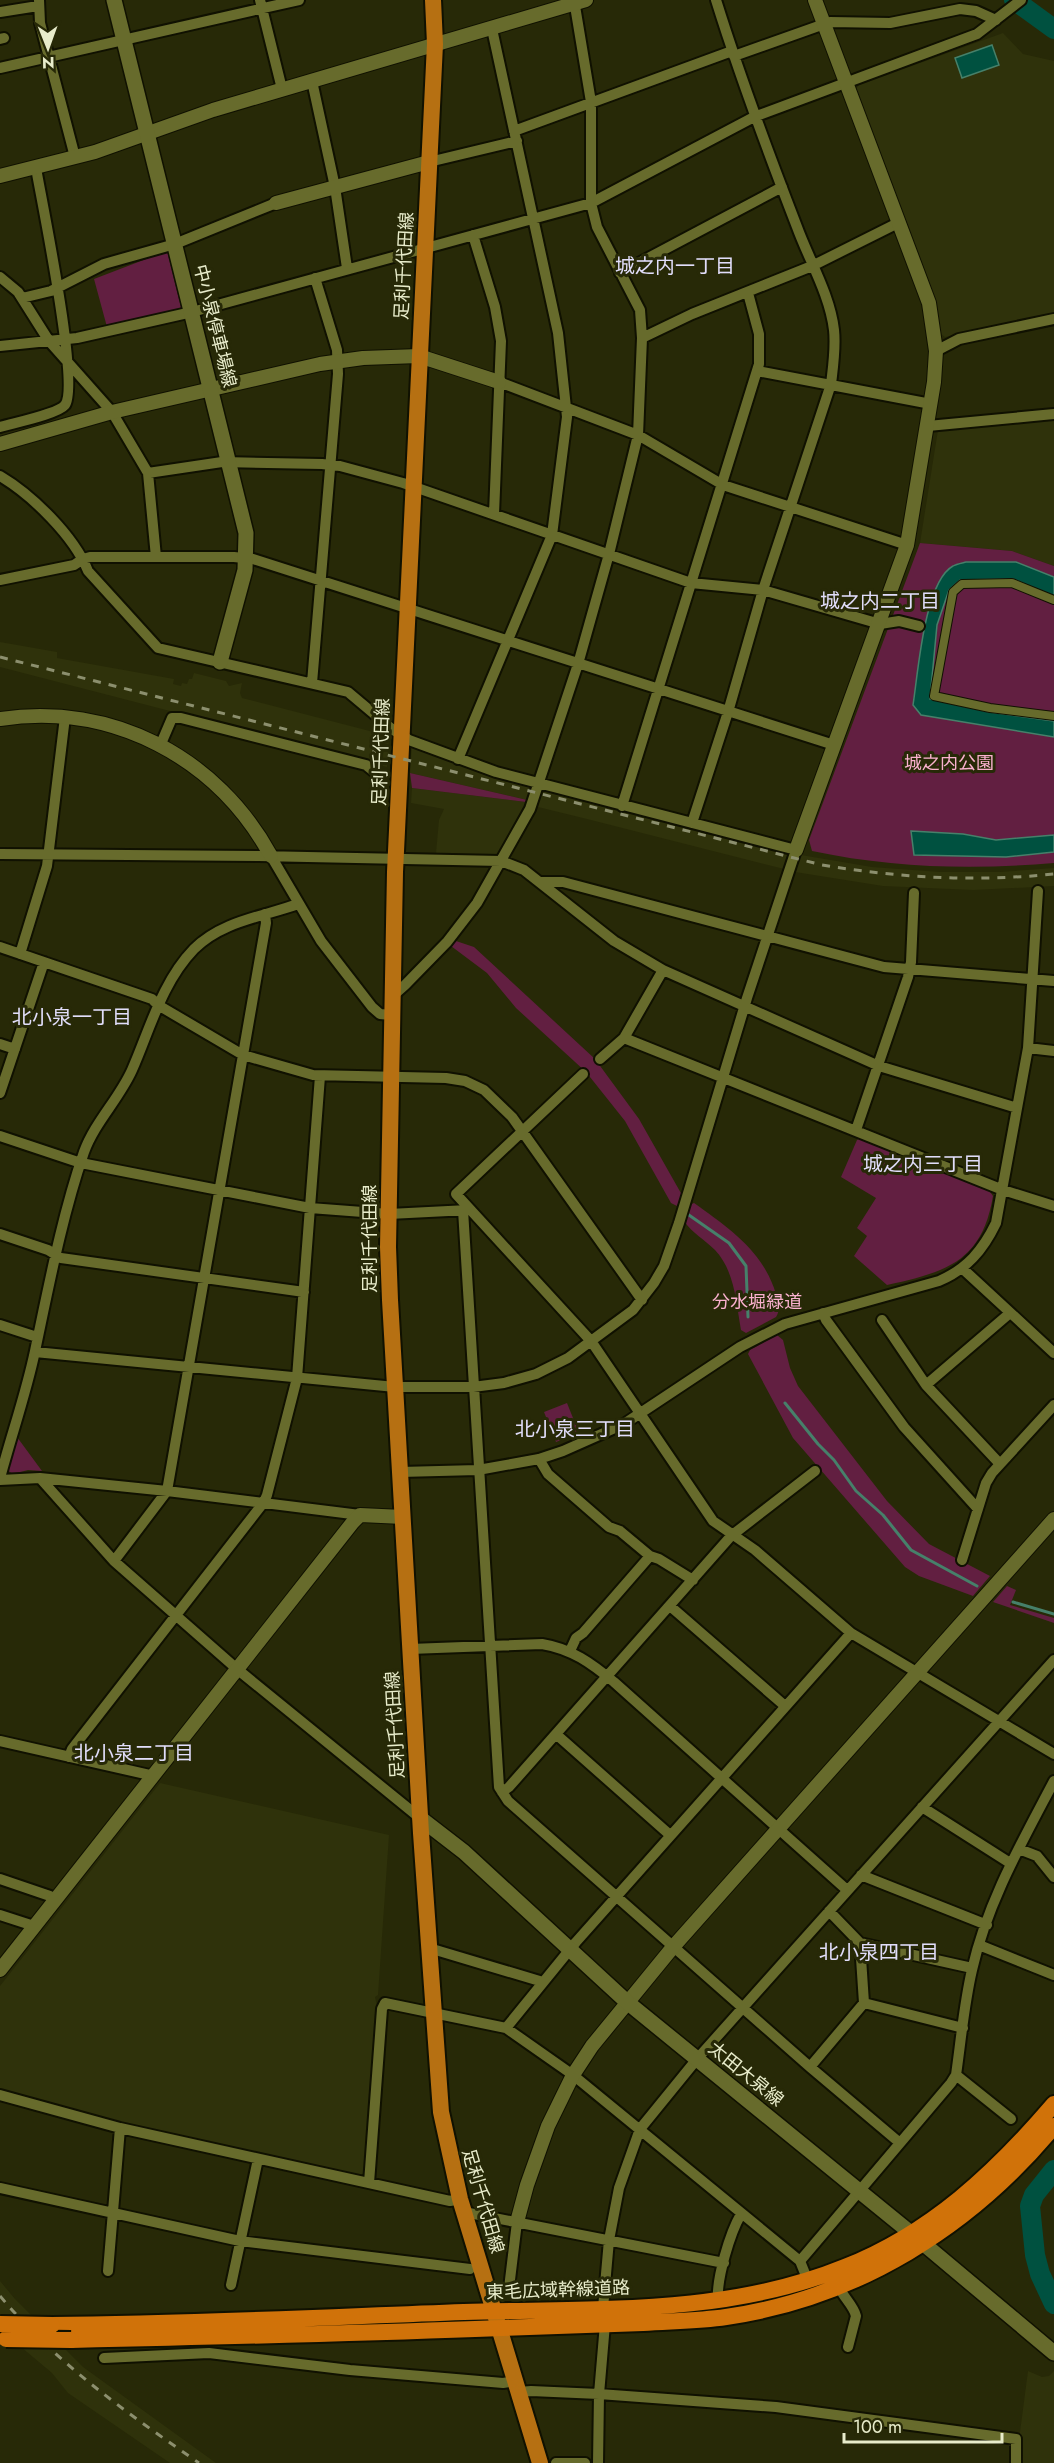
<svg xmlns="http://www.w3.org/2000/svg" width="1054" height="2463" viewBox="0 0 1054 2463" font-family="Jost,'Noto Sans JP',sans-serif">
<rect width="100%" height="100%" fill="#272907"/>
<path fill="#2f320b" d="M1003,33L1023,54L1054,61V316L945,337L941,334L928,280L856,89L859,85Z
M1054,419V566L1012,551L920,543L938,430Z
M0,642L57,652V658L174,679L173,684L181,686L182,683L187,684L189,679H192L194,673L226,681L229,686L242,683L240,693L242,698L389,736L387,767L0,667Z
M412,746L486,775L531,786L532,791L527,800L410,773Z
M412,788L526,802L497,855L436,853L439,820L444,809L411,803Z
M542,788L791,852L784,869L587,819L538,807Z
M801,855L872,867L940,872H1000L1054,868V886L973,890L883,886L795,872Z
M160,1783L389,1835L378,1995L375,1997L377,2006L365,2173L360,2175L114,2122L0,2089V1986Z
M0,2281L15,2299L83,2367L216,2463H170L68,2393L52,2373L21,2347L0,2322Z
M1028,2371L1042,2377L1049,2376L1054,2371V2463H1020V2432Z"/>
<path fill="#621f41" d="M167,251L181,307L177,312L107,327L94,279Z
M920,543L1012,551L1054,566V863C973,870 892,868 812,851L809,840Z
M410,773L527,800L526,802L412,788Z
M456,941L474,947L595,1059L639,1119L682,1195L677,1206L671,1203L625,1121L586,1072L516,1008L487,973L451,946Z
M861,1137L988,1189L993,1196C982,1262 946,1272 887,1285L854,1256L867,1236L857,1228L876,1198L841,1177L857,1140Z
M694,1203C729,1228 763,1251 776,1294C778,1302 781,1309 776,1317L746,1333L741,1330C736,1303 735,1271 715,1250C705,1240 692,1233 684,1221L687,1206Z
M777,1335L783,1340L790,1368L798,1386L887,1501L929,1544L990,1576L973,1596L919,1576L905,1567L793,1438L748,1354L750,1350Z
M567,1403L579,1433L556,1442L544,1412Z
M17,1437L42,1471L28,1470L13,1474L7,1470Z
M1007,1586L1016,1590L1010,1605L1054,1618V1623L993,1602Z"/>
<path fill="#005140" stroke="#46806a" stroke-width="1.5" d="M992,45L999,65L962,78L955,58Z
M966,562H1016L1054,577V597L1013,579L960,580L949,590L937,625L930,699L990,712L1054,721V737L921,715L913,705C918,674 924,582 953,566C956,564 962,563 966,562Z
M911,831L963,834L996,840L1054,835V852L1006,857L914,855Z"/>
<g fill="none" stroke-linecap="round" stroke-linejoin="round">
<path stroke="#46806a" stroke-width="3" d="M686,1213L729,1243L746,1266L748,1317
M785,1403L818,1444L834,1460L856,1491L883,1515L911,1550L977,1586
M1013,1602L1054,1614"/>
<path stroke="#005140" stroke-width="20" d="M1014,0L1054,29
M1054,2170L1034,2195L1030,2206L1035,2255L1040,2274L1054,2304"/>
<defs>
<path id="pedestrian" d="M1054,600L1012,583L962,584L953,592L934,696L990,708L1054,716"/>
<path id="minor" d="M39,0L40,23L75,157
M260,0L282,89
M0,12L38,6
M0,39L4,38
M734,56L830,22L890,23L960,9L976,11L996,20
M0,68L299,0
M312,81L335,187L347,268
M514,131L732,51
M429,162L517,141
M473,235L495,307L501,341L494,514
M620,273L782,187
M0,277L18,292L49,341L112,412L148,473L156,557
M22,298L51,291L104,264L175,244L276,203
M642,338L692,314L812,266L898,223
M0,346L77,338L192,312L591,203L754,117L977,34L1021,0
M936,351L959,339L1054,319
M757,371L931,404
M499,382L638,435L723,485L907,545
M928,426L1054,414
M0,427C13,423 58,414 65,405C80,385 42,203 36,168
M148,473L222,462L322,464L340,466L403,483L691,583L763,590L880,624L899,621L919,626
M0,476C32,495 74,536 88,571L158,648L348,692L392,729L409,740L496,772L796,850L747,998L679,1223L664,1266L654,1283L633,1310L568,1358L536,1374L504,1383L473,1387H395L35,1352
M0,580L74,565L83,559L90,557H234L253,559L834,745
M312,683L338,374L337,350L315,278
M160,746L172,718H181L366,765L376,773
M458,759L552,535L567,417L558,333L492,29
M622,806L759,364V334L748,293
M692,823L728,712L763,590L831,384C833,367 836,348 834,330C830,295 809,260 797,227C768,152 740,77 716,0
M0,854L259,856L501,861L524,870L614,941L663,970L879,1066L1017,1108
M271,856L321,941L372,1007L380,1014L391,1015
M542,882H563L884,967L1054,981
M0,947L152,999L158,1005L243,1055L313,1075L446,1078L465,1081L484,1090L512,1117L642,1300
M20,954L47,866L65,717
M392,994L396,993L405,985L447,942L477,903L530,809L578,664L609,554L638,435L642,338L640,310L597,227L591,203V102L574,0
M624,1038L1003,1190L1054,1206
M0,1044L15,1049
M1028,1048L1054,1051
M600,1059L624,1038L663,970
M583,1074L456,1194L591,1341L713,1521L755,1550L851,1633L1054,1754
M0,1093L44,962
M856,1130L908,977L911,962L914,893
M0,1136L81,1163L310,1208L389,1214L468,1210
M463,1210L499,1787L508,1801L810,2067L900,2143
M0,1234L48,1250L61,1258L304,1292
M963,1269L1054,1353
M823,1313L826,1320L904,1427L978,1509
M882,1320L926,1385L1000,1464
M0,1325L37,1337
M926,1385L1010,1313
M539,1459L548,1474L609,1527L620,1531L650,1556L659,1559L693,1580
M400,1472L478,1470L539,1459L563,1451L624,1424L740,1347L785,1324L939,1281C967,1269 983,1250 996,1223L1028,1048L1038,891
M0,1478C11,1436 26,1394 35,1351C49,1285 62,1216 84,1152C95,1122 119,1099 132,1070C150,1029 162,982 194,949C222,921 262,917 298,904
M40,1478L114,1561L237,1669L420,1818
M0,1480L40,1478L167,1491L360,1515
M962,1560L986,1483L992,1473L1054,1405
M114,1561L167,1491L266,923L265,914
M670,1606L785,1706
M410,1649L542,1644C572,1649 591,1663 614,1682L847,1890
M570,1651L576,1638L583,1633L650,1556
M557,1735L670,1835
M0,1741L154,1776
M69,1757L72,1749L264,1502L267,1495L297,1378L320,1076
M502,1792L509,1787L731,1536L815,1471
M922,1807L1010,1863
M1019,1849L1037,1856L1054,1877
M861,1875L987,1925
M0,1879L50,1896
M829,1911L860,1943L864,2003
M0,1915L34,1926
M860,1943L972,1968
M979,1945L1054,1975
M429,1948L543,1982
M506,2028L576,1942L851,1633
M810,2067L864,2003L963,2028
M956,2075L1011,2119
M0,2095L120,2128L450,2201L460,2199
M369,2183L382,2009L385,2003L506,2028L573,2075L800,2261L808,2281
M0,2188L240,2241L470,2269
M464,2212L724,2263
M800,2261L951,2083L956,2075C961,2040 964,2004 972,1970C987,1903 1022,1842 1054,1781
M108,2271L120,2128
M231,2285L258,2159
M839,2287C843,2297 854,2306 856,2316L848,2347
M509,2288L517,2222
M718,2301C716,2279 730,2233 741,2214
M603,2308L609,2240L619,2188L640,2129L697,2059L1054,1660
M104,2358L209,2353L350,2370L503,2383L515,2381
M519,2392L531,2391L599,2394L776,2407L1016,2439V2463
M556,2463H585
M598,2463L599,2394L605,2324"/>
<path id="tertiary" d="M0,176L95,152L213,110L586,0
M276,203L429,162
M0,444L112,412L320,364L363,358L419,356L499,382
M0,719C112,702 217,757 271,856
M796,850L907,545L934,382L936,351L929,303L815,0
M0,1970L353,1522L360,1515L403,1517
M517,2222L527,2185L548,2126L573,2075L592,2046L673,1947L1054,1519"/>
<path id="secondary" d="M114,0L246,533L245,570L220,662
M420,1818L464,1852L627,2002L912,2234L1054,2353"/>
<path id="primary" d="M433,0L435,44L395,872L388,1247L390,1300L421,1833L441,2112L460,2199L540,2463"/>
<path id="trunk" d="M52,2325C189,2324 327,2317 464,2312C592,2308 725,2316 845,2267C931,2233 995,2173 1054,2104
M71,2340C206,2337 340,2334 475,2329C531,2327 587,2325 643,2323C671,2321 699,2321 726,2317C857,2298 971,2227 1054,2126"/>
</defs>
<use href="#pedestrian" stroke="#101101" stroke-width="10"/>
<use href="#minor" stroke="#101101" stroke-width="14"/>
<use href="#tertiary" stroke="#101101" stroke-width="16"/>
<use href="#secondary" stroke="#101101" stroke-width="18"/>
<use href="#primary" stroke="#101101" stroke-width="20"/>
<use href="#trunk" stroke="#101101" stroke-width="20"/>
<use href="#pedestrian" stroke="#676b2c" stroke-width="8"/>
<use href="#minor" stroke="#676b2c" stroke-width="10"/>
<use href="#tertiary" stroke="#676b2c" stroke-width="14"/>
<use href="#secondary" stroke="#676b2c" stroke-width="15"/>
<use href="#primary" stroke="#b67012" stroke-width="16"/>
<use href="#trunk" stroke="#d07209" stroke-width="16"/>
<path stroke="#8c8f6e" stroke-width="3" stroke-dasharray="8 8" stroke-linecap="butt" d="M0,657L822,865C900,878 976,882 1054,874
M0,2296C57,2364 127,2413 199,2463"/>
<defs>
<path id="trunk-bridge" d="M0,2324L52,2325
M6,2339L71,2340"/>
</defs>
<use href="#trunk-bridge" stroke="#101101" stroke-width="20" stroke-linecap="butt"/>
<use href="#trunk-bridge" stroke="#d07209" stroke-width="16"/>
</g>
<g text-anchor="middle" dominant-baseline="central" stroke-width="6" stroke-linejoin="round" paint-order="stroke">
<g font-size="18" fill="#e8eccb" stroke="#272907">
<text transform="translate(404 266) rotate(-87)">足利千代田線</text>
<text transform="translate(215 326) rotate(76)">中小泉停車場線</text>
<text transform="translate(381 752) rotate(-88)">足利千代田線</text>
<text transform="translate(370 1239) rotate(-90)">足利千代田線</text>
<text transform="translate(395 1725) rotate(-93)">足利千代田線</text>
<text transform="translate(746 2074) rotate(39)">太田大泉線</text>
<text transform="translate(483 2201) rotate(74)">足利千代田線</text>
<text transform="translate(558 2290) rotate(-2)">東毛広域幹線道路</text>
</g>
<g font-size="18" fill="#fab1cf" stroke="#272907">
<text x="949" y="763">城之内公園</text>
<text x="757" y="1302">分水堀緑道</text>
</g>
<g font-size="20" fill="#e1ddfa" stroke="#272907">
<text x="675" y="266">城之内一丁目</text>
<text x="880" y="601">城之内二丁目</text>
<text x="72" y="1017">北小泉一丁目</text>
<text x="923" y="1164">城之内三丁目</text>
<text x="575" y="1429">北小泉三丁目</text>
<text x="134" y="1753">北小泉二丁目</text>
<text x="879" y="1952">北小泉四丁目</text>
</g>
</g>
<g transform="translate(48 48) rotate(179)" stroke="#272907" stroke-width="4.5" paint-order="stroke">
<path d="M0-4.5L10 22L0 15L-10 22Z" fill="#e8eccb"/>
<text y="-9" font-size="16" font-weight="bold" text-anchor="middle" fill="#e8eccb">N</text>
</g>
<path d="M844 2433v9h158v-9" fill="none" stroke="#e8eccb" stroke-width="3"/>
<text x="853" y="2433" font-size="18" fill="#e8eccb" stroke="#272907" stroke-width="4.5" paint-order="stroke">100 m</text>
</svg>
